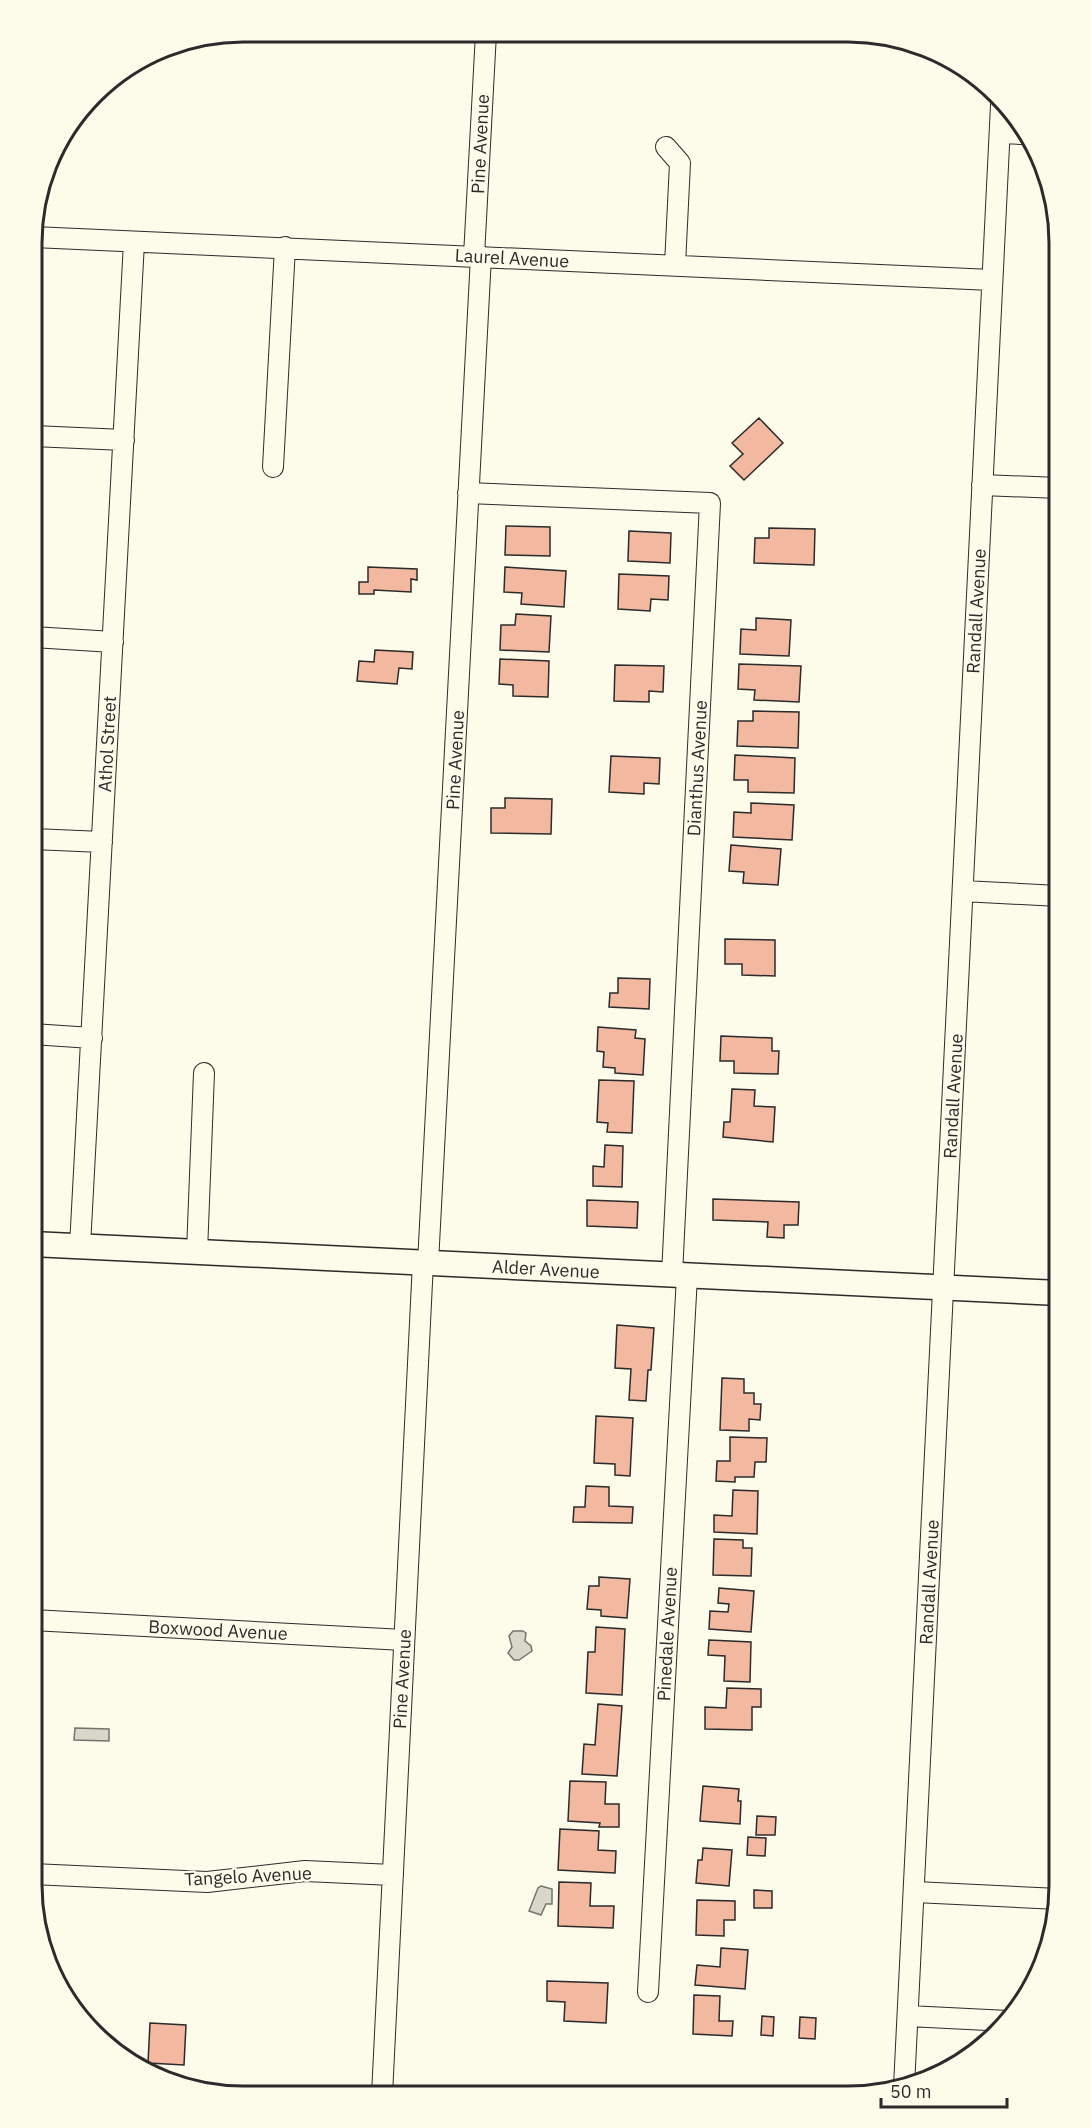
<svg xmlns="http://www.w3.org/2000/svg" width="1091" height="2128" viewBox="0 0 1091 2128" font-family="'IBM Plex Sans',sans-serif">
<rect width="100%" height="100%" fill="#fdfbea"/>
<path fill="#d8d7c9" stroke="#74746e" stroke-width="1.5" d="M523,1631L526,1633L525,1641L531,1646L532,1651L519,1660H514L508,1653L512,1647L509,1636L513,1631Z
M75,1728L109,1729V1741L74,1740Z
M541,1886L552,1889V1904H546L541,1915L529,1911L538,1888Z"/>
<path fill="#f2b8a0" stroke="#2b2b2b" stroke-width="1.5" d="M759,418L783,443L744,480L730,466L743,454L732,443Z
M506,526L550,527V556L505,555Z
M769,528L815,529L814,565L754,563L755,538H769Z
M629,531L671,533L670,563L628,561Z
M368,567L417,569V580L411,579V592L374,590V594H359V582H368Z
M505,567L566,571L564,607L521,604L522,593L504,592Z
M619,574L669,576L668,600L651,599L650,611L618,609Z
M516,614L551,616L549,652L500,650L501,625H515Z
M756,618L791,620L789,656L740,654L741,629L756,630Z
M375,650L413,652L412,669L399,668L397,684L357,681L359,661L374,662Z
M500,659L549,661L548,697L513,696V685L499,684Z
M739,664L801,666L799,702L754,700L755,690L738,689Z
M615,665L664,666L663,692L649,691V702L614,701Z
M753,711L799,712L798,748L737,746L738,721H753Z
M735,755L795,758L794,793L748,792V780H734Z
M611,756L660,758L659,784L644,783V794L609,792Z
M505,798L552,799L551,834L491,833V808H505Z
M751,803L794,805L792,840L733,837L734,812L751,813Z
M731,845L781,849L778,885L743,883L744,872L729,871Z
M725,939L775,940V976L742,975V964H725Z
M618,978L650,979L649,1009L609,1007L610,993H618Z
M598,1027L636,1030L635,1038L645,1039L643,1075L615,1073V1068L603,1067L604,1052L597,1051Z
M721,1036L772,1038V1051H779L778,1074L734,1073V1061H720Z
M599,1080L634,1081L632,1133L607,1132L608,1123L597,1122Z
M732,1089L755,1090L754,1106L775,1107L773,1142L723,1137L724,1122H730Z
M605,1145L623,1146L622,1187L593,1186V1166L604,1167Z
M713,1199L799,1202L798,1225H784V1238L767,1237L768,1222L713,1220Z
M587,1200L638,1202L637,1228L587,1226Z
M617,1325L654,1328L651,1370H648L646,1401L629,1400L631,1369L615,1368Z
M722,1378L744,1379V1393H754V1404H761L760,1420L749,1419V1431L720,1430Z
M596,1416L633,1418L630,1476L615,1475V1464L594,1463Z
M730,1437L767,1438L766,1462H755L754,1477H735V1482L716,1481L717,1461H730Z
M586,1486L609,1487V1506L633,1507L632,1523L573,1522L574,1507H585Z
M733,1490L758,1491L757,1534L714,1532V1515L732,1516Z
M714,1539L743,1540V1548H752L751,1576L713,1575Z
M599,1577L630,1579L627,1618L601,1616V1610L587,1609L589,1586H599Z
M719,1588L754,1591L751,1632L709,1629L710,1611L728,1612L729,1604L718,1603Z
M596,1627L625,1629L622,1695L586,1693L588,1652H595Z
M709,1640L751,1642L750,1682L724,1681L725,1656L708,1655Z
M727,1688L761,1689V1707H752V1730L705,1729V1707L726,1708Z
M598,1704L622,1706L617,1776L582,1774L584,1744L595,1745Z
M570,1781L606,1782L605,1804H619V1827H599L600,1823L568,1821Z
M703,1786L739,1789L738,1801H741L740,1824L700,1821Z
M757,1816L776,1817L775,1835H756Z
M560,1829L599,1831L598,1850L616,1851L615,1873L558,1870Z
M748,1837L766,1838L765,1856L747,1855Z
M703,1848L732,1850L729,1886L696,1883L698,1860H702Z
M559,1882L591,1883L590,1906H614L613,1928L558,1926Z
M754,1890L772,1891V1908H754Z
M697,1900L735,1901V1920H724V1936L696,1935Z
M721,1948L748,1950L745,1989L695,1985L697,1965L720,1967Z
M547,1981L608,1983L606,2023L564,2021L565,2002L547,2001Z
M694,1995L720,1996L719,2021H733L732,2036L693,2034Z
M762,2016L774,2017L773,2036L761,2035Z
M800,2017L816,2018L815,2039L799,2038Z
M150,2023L186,2025L184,2065L148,2063Z"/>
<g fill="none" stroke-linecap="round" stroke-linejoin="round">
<defs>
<path id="minor" d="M1000,133L1021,134
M666,147L680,163L675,265
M33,237L992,280
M474,256L486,33
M33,436L124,440
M273,467L285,247
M982,485L1059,488
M468,493L710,503L672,1275
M33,637L113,642
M33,839L102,842
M963,891L1059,896
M32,1034L92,1038
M80,1246L134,242
M197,1252L204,1073
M428,1263L481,256
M32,1620L404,1640
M32,1874L207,1882L305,1871L393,1875
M915,1892L1059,1899
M648,1992L687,1276
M908,2016L1008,2021
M904,2087L1001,105
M382,2095L423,1262"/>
<path id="major" d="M32,1244L1059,1293"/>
</defs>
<use href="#minor" stroke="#2b2b2b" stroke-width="22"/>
<use href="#major" stroke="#2b2b2b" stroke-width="27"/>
<use href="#minor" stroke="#fdfbea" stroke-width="20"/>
<use href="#major" stroke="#fdfbea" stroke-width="24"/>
</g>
<g text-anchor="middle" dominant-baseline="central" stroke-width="4.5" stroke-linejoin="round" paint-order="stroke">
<g font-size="18" fill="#2b2b2b" stroke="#fdfbea">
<text transform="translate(480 144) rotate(-87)">Pine Avenue</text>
<text transform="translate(512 258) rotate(3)">Laurel Avenue</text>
<text transform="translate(976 611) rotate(-87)">Randall Avenue</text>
<text transform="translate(107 744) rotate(-87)">Athol Street</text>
<text transform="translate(455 760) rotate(-87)">Pine Avenue</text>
<text transform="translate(697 768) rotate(-87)">Dianthus Avenue</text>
<text transform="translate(953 1096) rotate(-87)">Randall Avenue</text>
<text transform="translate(546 1269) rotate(3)">Alder Avenue</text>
<text transform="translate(929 1582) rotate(-87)">Randall Avenue</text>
<text transform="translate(218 1630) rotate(3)">Boxwood Avenue</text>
<text transform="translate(667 1634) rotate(-87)">Pinedale Avenue</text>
<text transform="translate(402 1679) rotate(-87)">Pine Avenue</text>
<text transform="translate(248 1876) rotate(-3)">Tangelo Avenue</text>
</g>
</g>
<path d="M0 0H1091V2128H0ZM243 42H848A201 201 0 0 1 1049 243V1885A201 201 0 0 1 848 2086H243A201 201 0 0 1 42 1885V243A201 201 0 0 1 243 42Z" fill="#fdfbea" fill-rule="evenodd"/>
<path fill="none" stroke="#2b2b2b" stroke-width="3" d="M243 42H848A201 201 0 0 1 1049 243V1885A201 201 0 0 1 848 2086H243A201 201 0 0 1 42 1885V243A201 201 0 0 1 243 42Z"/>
<path d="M881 2098v9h126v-9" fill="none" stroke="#2b2b2b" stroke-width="3"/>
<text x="890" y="2098" font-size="18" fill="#2b2b2b" stroke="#fdfbea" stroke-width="4.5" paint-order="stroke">50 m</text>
</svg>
